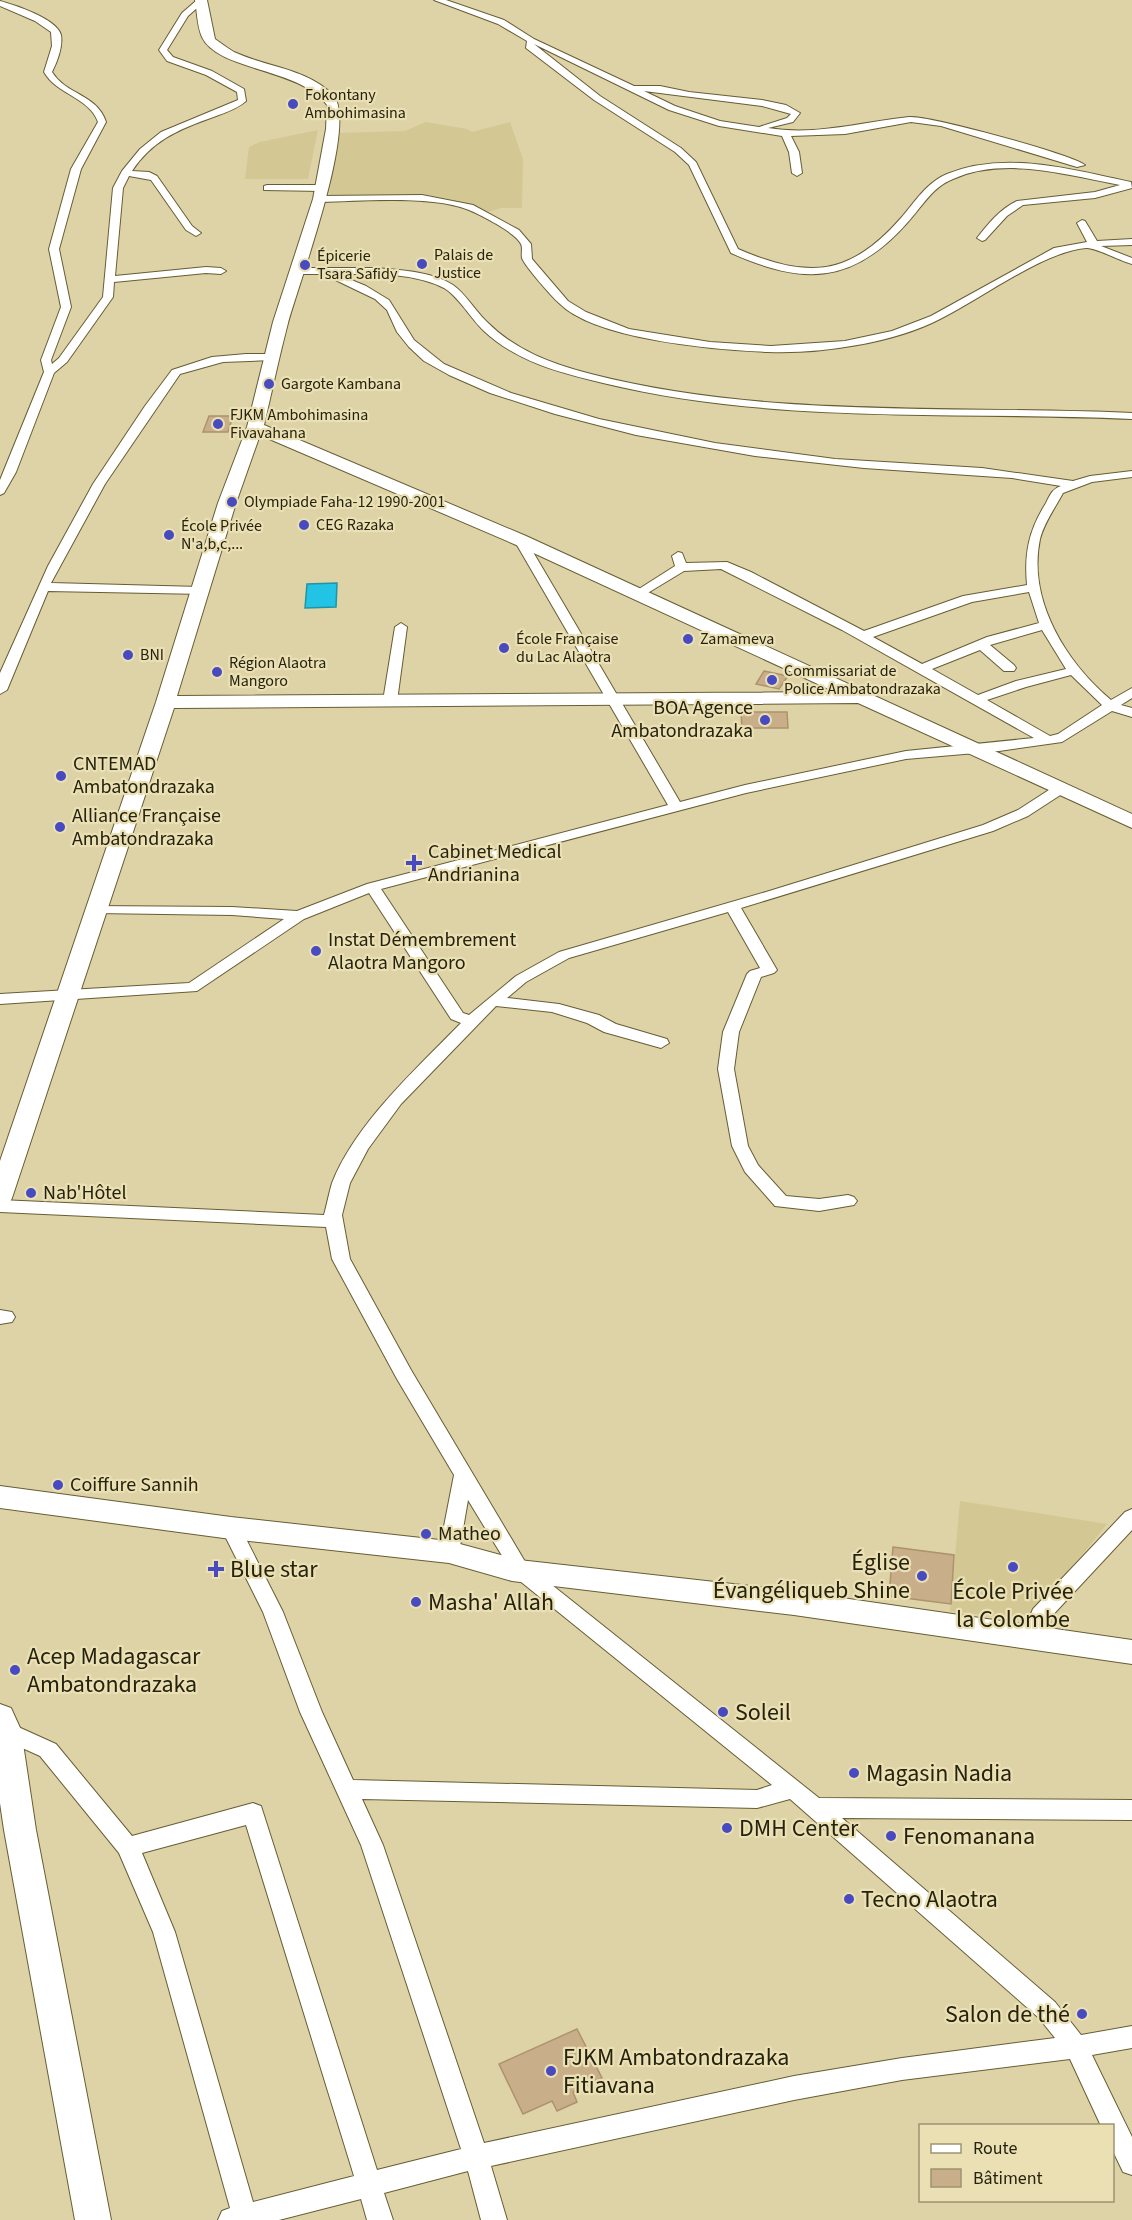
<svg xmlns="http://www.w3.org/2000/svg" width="1132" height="2220" viewBox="0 0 1132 2220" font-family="'Source Sans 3',sans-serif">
<rect width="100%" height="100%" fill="#ddd3a6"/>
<path fill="#d3c793" d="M426,122L467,129L472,132L510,122L523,159L522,208H501L488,212L454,200L428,195L329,197L338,133L405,131Z
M318,130L308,179H245L249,147L260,142Z
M960,1501L1107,1524L1030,1620L950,1611Z"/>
<path fill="#22c3e4" stroke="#2393a4" stroke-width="1.5" d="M337,583L336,607L305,608L307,584Z"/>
<path fill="#c9af89" stroke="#ac936e" stroke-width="1.5" d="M209,416H233L228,432H203Z
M764,671L788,676L779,689L756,684Z
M741,712H787L788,728H742Z
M893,1547L954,1555L951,1604L889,1596Z
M577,2029L602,2078L573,2092L577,2102L557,2111L552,2101L523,2114L499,2064Z"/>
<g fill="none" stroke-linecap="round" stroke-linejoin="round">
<defs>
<path id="street" d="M197,0L205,1L188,16L167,50L173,57L212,71L244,89L246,101C236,110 221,114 208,119C177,130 151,142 132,171L149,172L157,176L192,226L201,233L196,236L186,230L151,180L129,176L123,188L115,276L206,267L221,268L226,271L221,274L206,273L114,282L113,297L67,362L54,373L16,472L4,493L0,495V480L44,372L41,360L61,307L49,249L71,169L98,122C89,97 57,95 44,72L52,46L51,32L35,21L0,6V1C15,5 57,19 61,35C63,47 57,62 52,72C66,95 97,94 106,122L81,169L59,249L71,307L51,360L52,364L59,358L103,297L113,188L122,171L140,149L161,132L238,100L237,92L206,75L167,61L159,50L182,13Z
M434,0H446L504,20L534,39L634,86H660L689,92L762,100L786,105L800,113L793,122L768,128C816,136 861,122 909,117C928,115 1070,154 1085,165L1077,167L941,126L911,122L845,134L791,136L799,152L802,173L797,176L792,173L789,152L782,136L719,126L669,110L534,44L600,96L681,148L696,162L738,249C808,279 849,277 901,218C915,202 926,183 947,174C1006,150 1072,170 1131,182L1132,188L1095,198L1023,205L1007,216L985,240L982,241L977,238C988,224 1000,209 1017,201L1095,192L1120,185C1067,175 1005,156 953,179C932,187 922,207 907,223C852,285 803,285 731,253L689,165L675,152L594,100L526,48L527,41L498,24ZM644,91L762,106L791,114L787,118L759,127L720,121L675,106Z
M267,185H322L327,188L322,191L264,190V186Z
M422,195L473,205L519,230L531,244L532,259L568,301L586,312L629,329L710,342L771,346L845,341L892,331L931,316L1054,248L1087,242L1077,223L1082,220L1085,221L1097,241L1132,239V245L1101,246L1132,258V264C1120,261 1095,247 1086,248C1042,252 981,299 940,319C894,343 820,354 768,352C717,350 595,340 559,303C552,297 524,265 522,258C521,254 523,248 521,244C516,233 481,215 469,210C432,195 361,201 320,202L315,199L320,196Z
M374,268C399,270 431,271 453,285C466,294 475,311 487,322C516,351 552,364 591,374C767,419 952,405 1132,413V419C956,411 776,425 603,383C561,373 517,362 484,331C472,320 458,296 444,288C413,272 371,274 337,274L366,286L389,300L414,340L444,364L511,393L599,419L715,443L835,459L982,468L1073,481L1090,476L1132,471V477L1092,482L1063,493C1055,508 1044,523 1040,539C1027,601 1067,663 1111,700L1132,688V698L1121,705L1132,708V717L1112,711L1062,742L999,751L906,759L746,793L381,889L463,1013L469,1015L516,976L559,952L766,892L983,825L1018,810L1055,786H1065L1067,789L1065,792L1028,816L993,831L741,908L777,970L774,973L761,977L739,1032L734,1069L748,1146L758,1165L786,1196L819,1199L848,1195L854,1197L857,1201L854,1205L819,1211L775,1206L745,1172L732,1146L718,1069L723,1032L747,974L750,971L760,968L728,912L569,958L526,982L507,998L559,1004L599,1015L616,1024L667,1039L669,1043L661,1048L604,1032L587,1023L552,1012L496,1006L401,1104L368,1149L350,1183L342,1215L350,1259L411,1370L527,1565L819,1798L1132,1800V1820L842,1818L1055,2002L1081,2035L1132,2026V2048L1092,2055L1132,2137V2175L1123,2172L1112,2149V2126H1101L1070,2059L902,2080L794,2100L491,2166L507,2220H481L468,2171L384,2193L393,2220H367L361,2199L279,2220H218L222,2211L230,2208L153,1932L119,1853L40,1756L0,1738V1723L5,1721L56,1744L132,1836L253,1803L261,1806L377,2170L461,2149L361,1845L300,1712L263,1612L221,1528L224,1523L231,1520L238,1523L283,1612L322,1712L353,1780L757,1790L772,1785L515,1577L468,1500L459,1552L456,1558L449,1560L442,1558L439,1552L454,1475L397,1379L332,1259L326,1227L0,1212V1200L324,1215C327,1204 329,1193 332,1183C355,1124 417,1068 461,1023L451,1019L369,893L304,919L197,991L0,1004V994L189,983L284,919L232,915L95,913L90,912L88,909L90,906L232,907L297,911L367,884L668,805L514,540L520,536L526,540L680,802L745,785L906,751L1034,738L842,630L721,569L684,571L641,597H633L631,594L675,566L672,556L678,552L682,553L686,563L727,562L751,572L864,631L963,596L1027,585C1024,553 1029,530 1046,503C1050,495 1052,489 1061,486L1012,478L864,468L755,456L636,435L555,414L490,393L449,375L424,361L409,347L397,332L387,310L375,299L323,274H298L293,271L298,268ZM1029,592L1039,623L987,637L922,664L873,637L972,602ZM1042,630L1066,669L1016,681L978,695L932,669L980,650L1004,671H1014L1016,668L1014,665L990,645ZM1071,675L1102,705L1058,734L1050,736L987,700L1026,687ZM362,1799L757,1808L790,1799L1039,2018L1055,2038L902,2058L794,2076L484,2143L383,1845ZM246,1825L354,2176L253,2202L175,1932L142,1853Z
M246,354H272L277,357L272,360L223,362L180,374L105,484L51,583L200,587L204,588L206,591L204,594L48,591L7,690L0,694V673L48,566L93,484L145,406L172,370L212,357Z
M401,623L407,627L397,701L390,705L383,701L395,627Z
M0,1310L12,1312L15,1317L12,1322L0,1324Z
M1132,1509V1530L1050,1618L1051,1639L1048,1645L1041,1647L1034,1645C1029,1635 1028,1619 1033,1609L1125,1512Z"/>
<path id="secondary" d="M195,0H207L215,39C221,43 227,48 234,52C266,67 306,68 333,95C359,123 298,285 288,323C279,357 272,391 264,425L526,536L1132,814V828L858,703L174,708L12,1198L9,1204L0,1207V1161L156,702L218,503L247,427L273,322L313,199L326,129L327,105C300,68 218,71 202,37C197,26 197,11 195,0ZM260,435L514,544L835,692L177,696L236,503Z
M0,1486L231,1517L449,1541L519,1560L794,1591L1132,1640V1664L794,1615L512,1581L449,1563L231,1539L0,1508Z
M0,1704L11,1708L21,1730L36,1830L111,2220H75L4,1830L0,1803Z"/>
</defs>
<use href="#street" stroke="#675d34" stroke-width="2"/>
<use href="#secondary" stroke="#675d34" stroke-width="2"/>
<use href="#street" fill="#fff" fill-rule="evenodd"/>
<use href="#secondary" fill="#fff" fill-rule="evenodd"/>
</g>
<g fill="#484ac0" stroke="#eae0b3" stroke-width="2">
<circle cx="293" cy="104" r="6"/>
<circle cx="422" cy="264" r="6"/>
<circle cx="305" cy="265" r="6"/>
<circle cx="269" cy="384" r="6"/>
<circle cx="218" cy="424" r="6"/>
<circle cx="232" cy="502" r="6"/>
<circle cx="304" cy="525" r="6"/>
<circle cx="169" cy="535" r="6"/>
<circle cx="688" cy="639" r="6"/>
<circle cx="504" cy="648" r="6"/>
<circle cx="128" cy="655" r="6"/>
<circle cx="217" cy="672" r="6"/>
<circle cx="772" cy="680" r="6"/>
<circle cx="765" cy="720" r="6"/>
<circle cx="61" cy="776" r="6"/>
<circle cx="60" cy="827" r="6"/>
<path d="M411 854h6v6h6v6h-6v6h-6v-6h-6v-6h6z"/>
<circle cx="316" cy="951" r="6"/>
<circle cx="31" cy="1193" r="6"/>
<circle cx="58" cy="1485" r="6"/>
<circle cx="426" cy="1534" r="6"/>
<circle cx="1013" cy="1567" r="6"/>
<path d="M213 1560h6v6h6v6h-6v6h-6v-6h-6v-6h6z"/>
<circle cx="922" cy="1576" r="6"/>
<circle cx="416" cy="1602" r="6"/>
<circle cx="15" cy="1670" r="6"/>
<circle cx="723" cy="1712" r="6"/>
<circle cx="854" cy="1773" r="6"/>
<circle cx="727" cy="1828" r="6"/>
<circle cx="891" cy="1836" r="6"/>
<circle cx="849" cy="1899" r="6"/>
<circle cx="1082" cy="2014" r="6"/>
<circle cx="551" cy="2071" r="6"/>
</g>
<g text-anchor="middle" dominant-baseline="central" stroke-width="4.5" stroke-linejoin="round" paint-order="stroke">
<g font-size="16" fill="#262210" stroke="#eae0b3" text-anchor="start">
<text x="305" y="95">Fokontany<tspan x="305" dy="18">Ambohimasina</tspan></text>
<text x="434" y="255">Palais de<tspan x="434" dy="18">Justice</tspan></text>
<text x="317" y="256">Épicerie<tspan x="317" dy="18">Tsara Safidy</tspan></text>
<text x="281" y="384">Gargote Kambana</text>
<text x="230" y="415">FJKM Ambohimasina<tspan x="230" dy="18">Fivavahana</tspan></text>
<text x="244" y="502">Olympiade Faha-12 1990-2001</text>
<text x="316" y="525">CEG Razaka</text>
<text x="181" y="526">École Privée<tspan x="181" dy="18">N'a,b,c,...</tspan></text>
<text x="516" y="639">École Française<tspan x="516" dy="18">du Lac Alaotra</tspan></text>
<text x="700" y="639">Zamameva</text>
<text x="140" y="655">BNI</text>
<text x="229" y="663">Région Alaotra<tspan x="229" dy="18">Mangoro</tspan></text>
<text x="784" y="671">Commissariat de<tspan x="784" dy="18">Police Ambatondrazaka</tspan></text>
</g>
<g font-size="20" fill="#262210" stroke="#eae0b3" text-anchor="start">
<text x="753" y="708" text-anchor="end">BOA Agence<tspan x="753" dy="23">Ambatondrazaka</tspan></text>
<text x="73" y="764">CNTEMAD<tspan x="73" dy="23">Ambatondrazaka</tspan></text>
<text x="72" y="816">Alliance Française<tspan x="72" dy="23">Ambatondrazaka</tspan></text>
<text x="428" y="852">Cabinet Medical<tspan x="428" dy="23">Andrianina</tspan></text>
<text x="328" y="940">Instat Démembrement<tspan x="328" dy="23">Alaotra Mangoro</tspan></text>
<text x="43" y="1193">Nab'Hôtel</text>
<text x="70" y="1485">Coiffure Sannih</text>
<text x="438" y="1534">Matheo</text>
</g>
<g font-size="24" fill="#262210" stroke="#eae0b3" text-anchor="start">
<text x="910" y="1562" text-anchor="end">Église<tspan x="910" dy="28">Évangéliqueb Shine</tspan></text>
<text x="230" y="1569">Blue star</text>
<text x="1013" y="1591" text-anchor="middle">École Privée<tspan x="1013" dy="28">la Colombe</tspan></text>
<text x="428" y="1602">Masha' Allah</text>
<text x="27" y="1656">Acep Madagascar<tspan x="27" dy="28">Ambatondrazaka</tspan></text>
<text x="735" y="1712">Soleil</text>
<text x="866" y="1773">Magasin Nadia</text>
<text x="739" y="1828">DMH Center</text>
<text x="903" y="1836">Fenomanana</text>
<text x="861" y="1899">Tecno Alaotra</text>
<text x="1070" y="2014" text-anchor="end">Salon de thé</text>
<text x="563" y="2057">FJKM Ambatondrazaka<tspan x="563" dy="28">Fitiavana</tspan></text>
</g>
</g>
<rect x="919" y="2124" width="195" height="78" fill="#eae0b3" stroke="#9c9472" stroke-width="1.5"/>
<rect x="931" y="2144" width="30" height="9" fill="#ffffff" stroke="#9c9472" stroke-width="1.5"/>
<text x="973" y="2154" font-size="18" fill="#262210">Route</text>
<rect x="931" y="2169" width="30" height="18" fill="#c9af89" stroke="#9c9472" stroke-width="1.5"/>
<text x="973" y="2184" font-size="18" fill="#262210">Bâtiment</text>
</svg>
